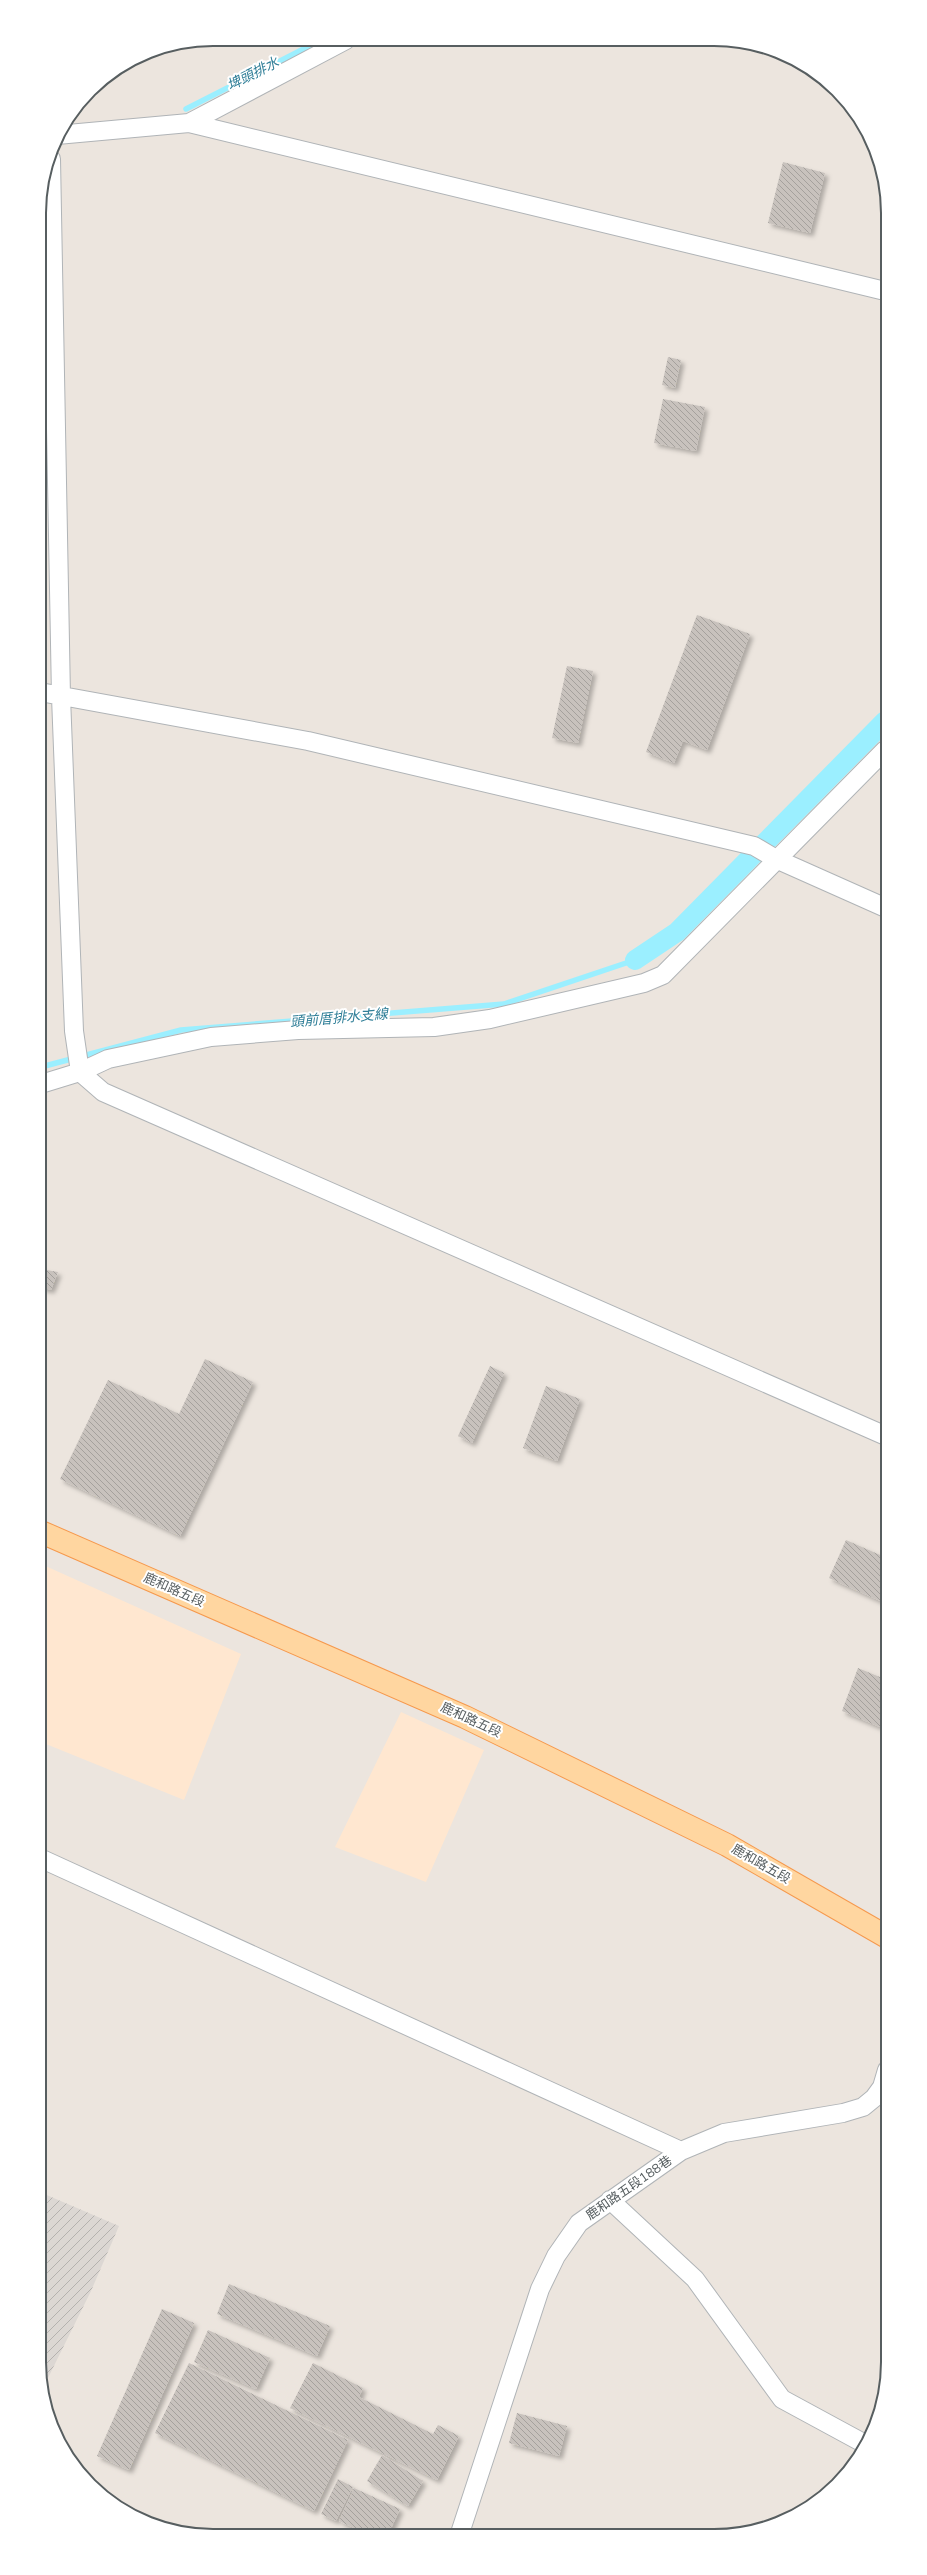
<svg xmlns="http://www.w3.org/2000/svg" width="927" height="2575" viewBox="0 0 927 2575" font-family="'Nunito Sans','Noto Sans TC',sans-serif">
<defs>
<pattern id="industrial-furrows" width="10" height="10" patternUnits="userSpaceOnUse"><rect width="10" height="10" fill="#dcd7d3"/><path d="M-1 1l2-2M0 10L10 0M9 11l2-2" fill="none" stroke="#b5b2af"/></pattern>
<pattern id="building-back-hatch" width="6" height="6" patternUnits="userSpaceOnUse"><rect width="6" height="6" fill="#c8c2bd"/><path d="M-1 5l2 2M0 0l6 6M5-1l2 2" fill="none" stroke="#a5a19d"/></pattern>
<filter id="shadow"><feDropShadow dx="3.5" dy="3.5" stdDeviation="2" flood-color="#0004"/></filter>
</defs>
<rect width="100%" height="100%" fill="#ece5de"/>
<path fill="#ffe7d0" d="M41,1564L241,1654L184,1800L41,1742Z
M401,1712L484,1750L426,1882L335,1847Z"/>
<path fill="url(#industrial-furrows)" d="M42,2193L119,2226L91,2291L42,2390Z"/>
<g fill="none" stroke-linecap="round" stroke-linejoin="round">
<path stroke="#9befff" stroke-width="5.5" d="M186,109L321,40
M41,1067L181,1030L504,1004L635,960"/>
<path stroke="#9befff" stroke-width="20" d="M635,960L677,932L885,721"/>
</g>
<path fill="url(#building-back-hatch)" filter="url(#shadow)" d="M783,162L825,173L810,233L768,223Z
M668,357L681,360L675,388L662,385Z
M663,399L705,407L696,451L654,443Z
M697,615L750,634L707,750L683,741L674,763L646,752Z
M567,666L593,671L578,743L552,738Z
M41,1269L58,1272L51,1290L41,1288Z
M205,1359L253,1382L180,1536L60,1479L108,1380L179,1414Z
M490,1366L504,1373L472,1443L458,1436Z
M546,1386L580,1399L557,1461L523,1448Z
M846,1540L887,1558V1604L829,1578Z
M858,1668L887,1680V1730L842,1711Z
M229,2284L330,2326L317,2356L217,2314Z
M162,2309L194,2323L129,2470L97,2456Z
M208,2330L270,2358L256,2389L194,2362Z
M189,2363L348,2440L314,2511L155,2433Z
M313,2363L363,2388L359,2397L433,2434L438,2425L459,2436L437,2480L290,2408Z
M517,2413L567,2426L559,2456L509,2443Z
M382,2455L423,2481L408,2506L367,2481Z
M338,2479L353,2487L336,2521L321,2514Z
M354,2488L400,2509L389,2533H365L339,2521Z"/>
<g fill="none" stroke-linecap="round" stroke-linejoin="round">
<defs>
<path id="minor" d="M189,123L346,40
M57,135L189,123L885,291
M51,159L61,697L74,1031L80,1072L103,1092L886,1436
M40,692L308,741L754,846L776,859L886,908
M41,1084L80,1072L108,1059L211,1037L298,1030L434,1027L490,1019L644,983L663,975L885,750
M42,1859L681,2151
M610,2200L695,2279L782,2399L865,2444
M460,2533L540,2289L556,2256L579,2223L681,2151L724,2133L843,2113L863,2107L874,2098L882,2087L887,2070"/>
<path id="major" d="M41,1532L465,1717L727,1845L887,1937"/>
</defs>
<use href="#minor" stroke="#b0b4b7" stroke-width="20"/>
<use href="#major" stroke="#f6994d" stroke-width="24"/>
<use href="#minor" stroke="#fff" stroke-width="18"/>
<use href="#major" stroke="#ffd6a0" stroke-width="22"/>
</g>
<g text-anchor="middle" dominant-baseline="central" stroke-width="4" stroke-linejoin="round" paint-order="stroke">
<g font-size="13" fill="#575e60" stroke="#fff">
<text transform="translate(174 1590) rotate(24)">鹿和路五段</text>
<text transform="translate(471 1720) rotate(25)">鹿和路五段</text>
<text transform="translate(761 1864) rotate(30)">鹿和路五段</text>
<text transform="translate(629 2188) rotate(-35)">鹿和路五段188巷</text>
</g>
<g font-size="14" font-style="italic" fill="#307f98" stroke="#fff">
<text transform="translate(253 74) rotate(-27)">埤頭排水</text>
<text transform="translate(339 1018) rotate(-5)">頭前厝排水支線</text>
</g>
</g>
<path d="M0 0H927V2575H0ZM213 46H714A167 167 0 0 1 881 213V2362A167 167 0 0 1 714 2529H213A167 167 0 0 1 46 2362V213A167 167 0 0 1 213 46Z" fill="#fff" fill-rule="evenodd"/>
<path fill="none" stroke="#575e60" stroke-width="2" d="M213 46H714A167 167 0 0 1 881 213V2362A167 167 0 0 1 714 2529H213A167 167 0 0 1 46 2362V213A167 167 0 0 1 213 46Z"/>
</svg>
